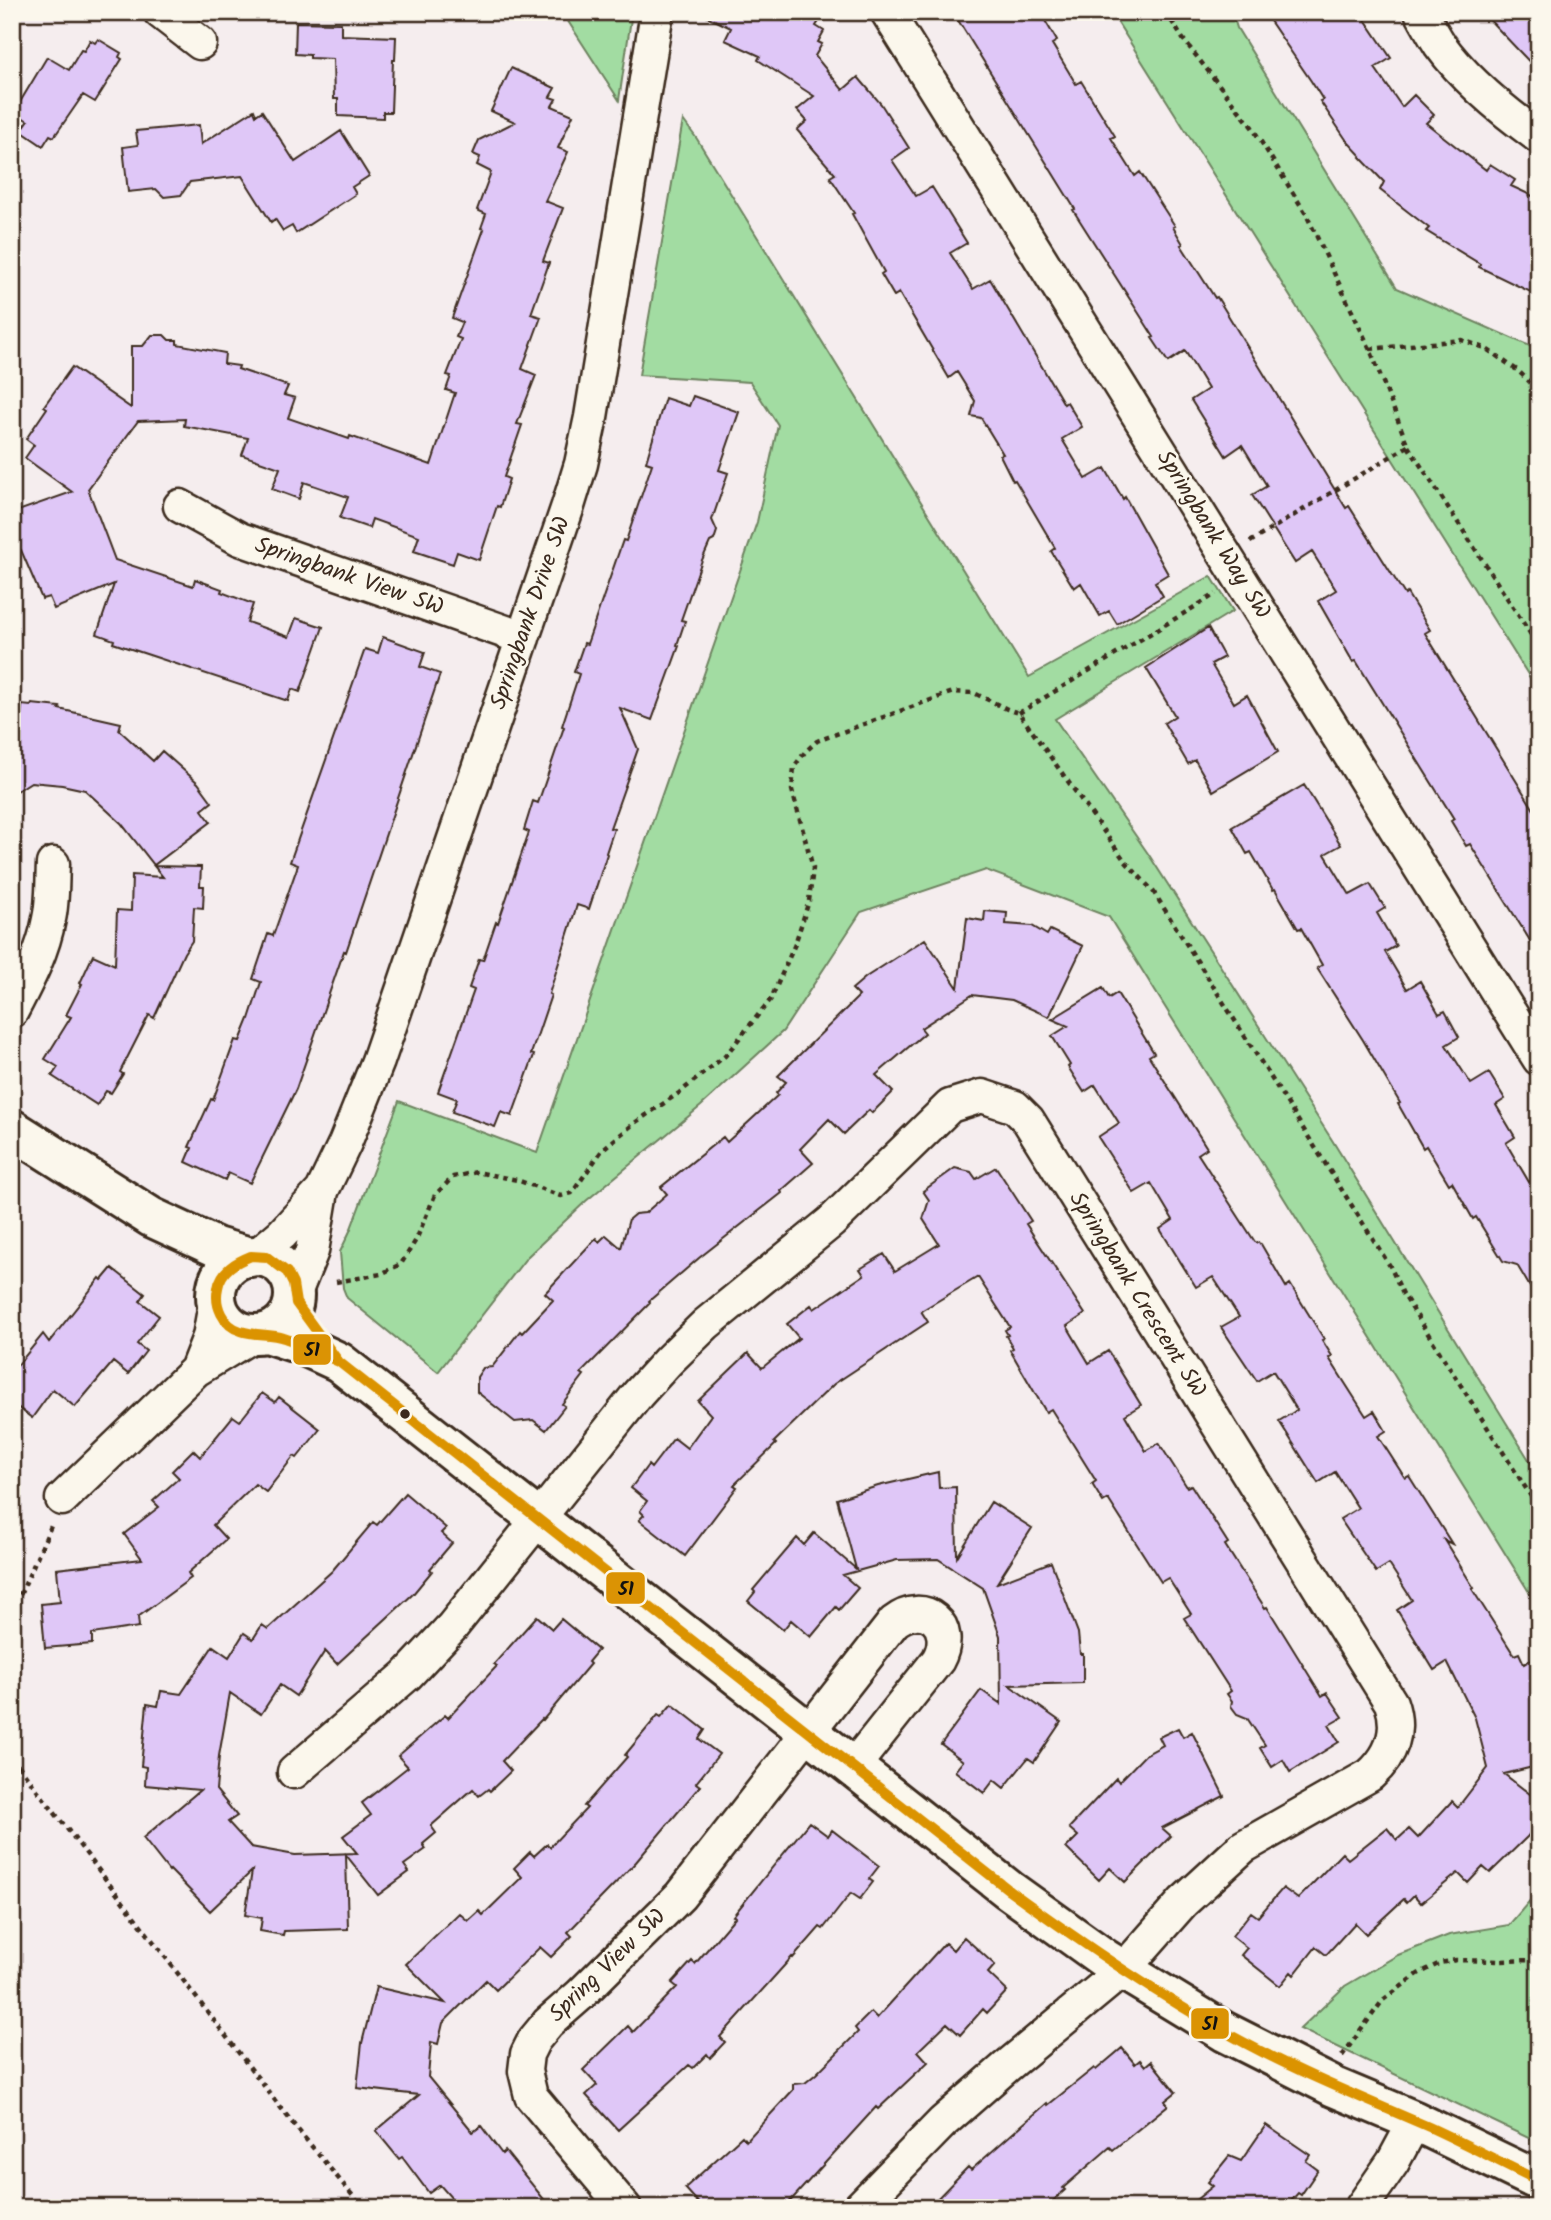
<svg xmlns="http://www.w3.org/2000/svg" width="1551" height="2220" viewBox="0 0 1551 2220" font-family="Kalam,sans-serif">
<rect width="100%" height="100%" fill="#f5edee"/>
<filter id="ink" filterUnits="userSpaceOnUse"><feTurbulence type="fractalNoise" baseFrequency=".0143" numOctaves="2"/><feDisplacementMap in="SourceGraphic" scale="14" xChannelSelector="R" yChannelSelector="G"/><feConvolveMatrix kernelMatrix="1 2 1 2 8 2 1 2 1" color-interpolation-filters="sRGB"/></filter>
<g filter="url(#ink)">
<path fill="#a2dca2" stroke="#6e8360" stroke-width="2" d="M562,12H632L619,100Z
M1111,12H1232L1237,28L1397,288L1539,350V692Z
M683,120L697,139L1029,677L1211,576L1233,611L1055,719L1149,855L1332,1140L1539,1476V1608L1109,917L986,870L861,912L783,1031L701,1106L586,1201L527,1257L438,1372L347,1298L343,1288L340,1252L350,1231L399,1101L537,1153L757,522L778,425L750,382L639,375Z
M1539,1890V2143L1300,2029L1345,1986L1398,1955L1449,1935L1509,1925Z"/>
<path fill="#dfc7f7" stroke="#3b2a1e" stroke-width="2" d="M698,12H825L816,26L824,31L818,42L822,44L815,56L843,90L858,77L881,104L909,148L892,160L916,196L932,187L967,243L950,253L973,289L990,279L1064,404L1067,402L1082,427L1062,439L1086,479L1105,468L1123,499L1125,497L1168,574L1155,582L1163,596L1117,624L1109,611L1100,616L1081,583L1074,588L1051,551L1055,548L1015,480L1013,481L1000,455L1003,454L981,418L971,416L975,401L957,372L949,378L899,293L894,296L881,274L884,272L852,214L854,213L830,177L835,174L797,130L807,121L797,110L814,96L758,60L760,56L725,40L731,28Z
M953,12H1040L1057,41L1052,44L1076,84L1081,81L1115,136L1111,138L1135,176L1140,172L1175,226L1173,227L1183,244L1181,245L1215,298L1217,297L1346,508L1349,506L1405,595L1407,593L1430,630L1425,633L1539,818V955L1470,844L1466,846L1451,821L1454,819L1356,661L1353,662L1318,601L1336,590L1312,552L1295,563L1252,495L1267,486L1242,445L1226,456L1191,400L1208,389L1185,351L1168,362L1152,338L1154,337L1073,210L1075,209Z
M1264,12H1360L1391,58L1375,68L1402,107L1414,95L1434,115L1426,123L1486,170L1490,164L1515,180L1511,186L1539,199V296L1479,267L1480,264L1426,231L1429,228L1380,190L1384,182L1360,157L1361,156L1347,141L1320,101L1323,100L1311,81Z
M1482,12H1539V72Z
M296,22L341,23V35L396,37L395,60H393L391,112H383V118L338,116V99H334L333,59L310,58V55L295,54Z
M98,39L121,53L119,57L122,59L95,102L83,95L54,137L50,135L43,146L21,131L28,121L14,112L47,57L69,70L81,50L84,51L90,40L95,43Z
M511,68L555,88L550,97L556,99L552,106L573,115L558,148L568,152L545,201L563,208L543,261L549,263L531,314L541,317L522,369L536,375L517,424L522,425L504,477L509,479L500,507L497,506L479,560L457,552L453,564L414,551L419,536L372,519L369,528L340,518L348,497L304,482L299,499L272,489L280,468L242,455L248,438L184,426L185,419L138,421L88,489L115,560L193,586L195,579L222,589L221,592L253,604L247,622L289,637L296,618L323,627L300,692L292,689L288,701L113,643L114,640L97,634L114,584L54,609L49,597L42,599L21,550L12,553V529L20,526L15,512L72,492L25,458L34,445L26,439L47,408L44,406L72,367L131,408V346H143L152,335H164L169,340H177V344L225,353L224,364L239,366L238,369L288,386L284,395L295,398L288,418L349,439L350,436L431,465L455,393L446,390L451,376L447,375L461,339L456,337L462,322L452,318L484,229L481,228L486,214L477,210L491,172L477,165L480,157L473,154L479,140L515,122L491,111Z
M254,110L256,115L262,111L295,162L341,131L369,176L352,187L356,194L296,233L292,226L283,231L275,219L271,222L242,176L190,182L181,195L164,197L156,189L128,192L123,147L138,145L136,131L199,125L201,144Z
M693,396L739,412L719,470L728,473L712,520L717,531L714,540L710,542L702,560L681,620L685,621L677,645L679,646L652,720L620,708L638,749L610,828L614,829L606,853L607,854L589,909L577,905L549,994L551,995L531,1054L534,1055L512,1116L501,1112L495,1127L452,1112L457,1099L438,1092L474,990L469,988L479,959L483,960L496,922L498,923L529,832L524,830L533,801L538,803L564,727L562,726L579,674L574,672L584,643L587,644L623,540L626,541L652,464L646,462L665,398L689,406Z
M1208,628L1224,657L1211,664L1234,703L1247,695L1278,752L1213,791L1195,760L1188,764L1164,723L1175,716L1146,668Z
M383,637L425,652L420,667L440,674L346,952L344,951L296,1089L250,1183L228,1173L225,1180L186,1162L192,1148L189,1147L211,1099L213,1100L235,1040L240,1041L249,1019L261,982L253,979L268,934L273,936L298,865L290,862L365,649L378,653Z
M32,704L60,707L59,709L121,723L119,730L153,761L162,751L198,783L212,802L202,810L211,822L154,865L121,823L85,790L62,785L31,782L12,794L22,705L31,706Z
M1304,785L1341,845L1325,854L1350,895L1370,884L1385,908L1377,913L1396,946L1385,952L1407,989L1420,981L1439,1014L1445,1011L1459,1037L1446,1045L1471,1084L1489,1073L1505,1099L1496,1105L1515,1137L1506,1143L1529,1182L1539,1176V1302L1517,1265L1503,1261L1476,1217L1473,1219L1452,1182L1449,1184L1426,1146L1423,1148L1398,1104L1400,1103L1363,1040L1317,968L1322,965L1301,928L1298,929L1275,889L1273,890L1251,852L1247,854L1232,827Z
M154,866L201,867L200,886H204L203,908L194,907L192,941L184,953L154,1018L149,1015L120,1072L123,1074L111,1093L106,1091L97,1105L52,1076L58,1067L45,1059L71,1017L66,1015L82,984L80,983L93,955L115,965L117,910L131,911L132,875L163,877Z
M985,911L1007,913L1006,924L1032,926L1047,935L1050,930L1083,946L1049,1017L1012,1000L972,995L921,1028L925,1033L876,1075L893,1092L872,1113L869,1110L844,1134L829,1119L800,1149L813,1163L781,1191L782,1193L699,1258L649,1301L650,1303L581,1373L584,1375L562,1404L565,1406L546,1430L533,1420L515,1422L477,1392V1377L483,1368L492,1367L520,1331L522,1333L553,1300L545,1293L596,1238L599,1242L606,1235L621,1248L629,1219L635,1214L645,1213L667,1194L661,1187L723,1137L727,1142L778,1095L776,1093L786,1082L778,1076L859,996L852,989L866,977L925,939L958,988L967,918L984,921Z
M1103,988L1109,998L1117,993L1154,1053L1149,1056L1207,1148L1198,1154L1255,1242L1261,1244L1286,1287L1290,1284L1324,1339L1322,1340L1332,1356L1329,1358L1366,1416L1374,1411L1386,1431L1378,1436L1405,1478L1409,1476L1452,1544L1444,1540L1474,1588L1472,1589L1514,1655L1519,1653L1524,1664L1532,1659L1539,1672V1763L1532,1764L1533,1767L1504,1774L1539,1801V1821L1527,1837L1490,1873L1483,1867L1468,1883L1458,1873L1421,1903L1414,1895L1407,1902L1404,1899L1366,1934L1355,1923L1326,1955L1316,1947L1294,1975L1291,1972L1280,1986L1241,1955L1247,1948L1232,1936L1251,1912L1258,1917L1283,1888L1298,1899L1342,1853L1348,1859L1387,1828L1397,1840L1409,1829L1418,1838L1452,1801L1458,1807L1488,1768L1475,1718L1447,1662L1434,1670L1397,1610L1412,1600L1389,1564L1376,1572L1340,1519L1358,1508L1335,1472L1318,1483L1279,1421L1297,1410L1273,1371L1257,1381L1221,1327L1239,1317L1213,1277L1196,1287L1160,1229L1173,1220L1151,1183L1134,1193L1098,1137L1119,1123L1095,1085L1084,1092L1068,1067L1070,1065L1052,1036L1068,1026L1052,1019Z
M996,1167L1031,1221L1026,1224L1085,1314L1067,1326L1089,1363L1108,1351L1141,1405L1125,1415L1146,1451L1159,1443L1187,1487L1191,1485L1228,1543L1225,1545L1265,1608L1267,1607L1322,1696L1327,1693L1343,1717L1329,1725L1339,1742L1290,1772L1283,1760L1272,1767L1260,1748L1265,1745L1247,1718L1237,1714L1231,1706L1232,1701L1227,1694L1231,1691L1184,1618L1191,1614L1168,1578L1161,1582L1108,1499L1103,1502L1092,1484L1096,1481L1051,1409L1046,1412L1010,1350L1013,1348L1006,1336L1008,1335L1005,1330L1010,1327L978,1277L921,1311L928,1322L834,1384L774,1442L776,1444L734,1485L737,1487L685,1556L639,1520L644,1515L640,1511L647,1501L631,1488L648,1465L651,1468L674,1438L687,1448L711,1415L698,1401L748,1353L762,1368L799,1338L787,1324L811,1305L814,1309L864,1275L860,1269L884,1254L895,1271L939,1244L923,1219L929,1200L923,1191L955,1168L971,1172L976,1179Z
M112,1268L145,1294L140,1301L159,1316L137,1344L146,1351L128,1374L113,1362L75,1407L53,1389L32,1418L12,1403V1372L43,1334L49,1342L100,1278L102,1280Z
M262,1393L275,1402L279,1397L320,1429L297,1458L294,1456L266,1492L255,1484L213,1525L226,1539L188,1573L191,1578L138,1617L139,1627L92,1634V1644L45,1648L41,1604L60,1602L57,1569L142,1559L124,1534L159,1507L153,1501L179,1478L172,1471L193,1450L200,1457L233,1416L240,1421Z
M938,1472L939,1488L956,1487L957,1557L991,1502L1032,1528L997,1583L1051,1562L1078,1633L1080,1654H1083V1683L1009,1685L1061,1722L1034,1762L1028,1758L1004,1788L994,1780L984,1793L955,1771L963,1761L941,1744L981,1690L1001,1704L1000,1636L983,1588L938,1559L897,1560L843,1575L858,1588L839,1610L836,1607L811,1637L791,1620L783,1630L748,1601L755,1592L753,1590L797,1538L804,1545L814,1533L856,1569L837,1499L878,1486Z
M405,1493L446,1528L441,1533L452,1543L430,1569L432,1571L413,1594L337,1664L325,1651L296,1696L280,1685L261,1714L230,1693L219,1756L216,1790L237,1816L228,1822L251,1847L295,1855L357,1853L343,1836L371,1815L362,1803L408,1767L398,1756L445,1715L448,1718L497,1666L494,1664L537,1616L552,1629L561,1619L598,1650L588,1662L590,1664L543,1720L542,1719L502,1761L511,1771L490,1791L488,1789L479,1796L473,1789L431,1826L436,1833L423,1844L426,1849L404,1865L409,1872L378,1895L346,1855L348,1929L284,1931L283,1935L260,1931L262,1918L245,1915L252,1871L210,1911L170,1870L169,1871L143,1838L200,1790L145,1785L146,1767L141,1766L147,1704L158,1706L161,1691L181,1694L213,1646L229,1657L244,1633L253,1639L262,1625L268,1629L332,1571L373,1522L377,1525Z
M672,1704L705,1730L699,1739L719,1754L696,1783L700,1786L636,1862L568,1932L572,1936L551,1957L540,1947L496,1990L486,1980L443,2023L438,2044L431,2042L428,2077L473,2132L481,2126L502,2154L505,2151L551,2208H460L440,2185L429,2193L402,2157L399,2159L376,2131L419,2095L357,2088L362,2043L376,1987L445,2003L406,1964L459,1913L468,1921L479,1911L483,1915L522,1877L514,1868L530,1852L534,1856L547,1844L550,1847L587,1808L584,1806L627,1757L625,1755L658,1715L661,1717Z
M1178,1728L1183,1737L1192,1732L1224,1796L1162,1828L1171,1836L1125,1882L1110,1868L1099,1880L1066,1848L1078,1836L1069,1828L1116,1778L1119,1782L1145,1755L1163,1745L1159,1737Z
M809,1822L828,1836L832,1830L879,1866L869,1879L873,1882L860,1899L851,1893L823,1929L820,1927L793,1958L792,1957L720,2037L725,2042L710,2058L707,2054L693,2068L689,2065L618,2130L586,2095L597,2085L583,2070L628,2026L633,2032L677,1987L672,1983L692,1961L695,1964L735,1917L733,1916Z
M964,1937L995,1965L988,1973L1007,1991L987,2013L983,2009L960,2035L947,2023L918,2051L928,2062L878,2109L876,2107L784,2208H703L685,2188L742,2136L746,2141L793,2090V2084L805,2083L816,2074L858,2032L855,2028L871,2012L877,2018L945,1943L953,1950Z
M1122,2048L1135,2064L1140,2060L1145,2066L1151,2061L1176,2092L1165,2101L1168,2105L1113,2150L1110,2147L1063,2188L1065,2190L1045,2208H928L968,2167L971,2170L1047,2103L1048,2105L1094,2068L1096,2070Z
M1266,2125L1310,2155L1306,2161L1318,2170L1301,2195L1298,2193L1285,2208H1186L1213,2186L1208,2182L1229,2156L1241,2161Z"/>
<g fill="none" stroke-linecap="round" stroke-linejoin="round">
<defs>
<path id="street" d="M160,12L200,43
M887,12L1539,1059
M1421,12C1427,23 1433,34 1440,45C1466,81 1503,111 1539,137
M180,506L240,539L523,638
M12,1011C27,982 43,952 49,919C53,902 52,882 53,864
M256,1256L282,1234L322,1191
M295,1293L312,1251L322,1191L345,1143L378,1061L568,506L581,464L591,417L657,12
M196,1370L209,1337L216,1298
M62,1499L196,1370L255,1334
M294,1772L407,1675L452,1627L638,1394L668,1361L706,1324L831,1222L950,1106L982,1096L1015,1107L1028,1120L1391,1703C1401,1731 1392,1755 1370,1775L1243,1847L1183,1902L1123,1970L1006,2067L943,2122L859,2208
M625,2208L531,2096L525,2071L527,2054L534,2040L548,2023L580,1995L680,1896L894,1622C924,1598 957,1625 938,1660L853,1767
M1361,2208L1393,2162L1415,2121"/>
<path id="secondary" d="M12,1129L151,1217L216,1247L250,1257
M216 1295a39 39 0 1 1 78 0a39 39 0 1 1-78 0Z
M266,1333L300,1344L339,1362L1009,1890L1105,1959L1225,2032L1334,2087L1415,2121L1539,2181"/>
</defs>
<use href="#street" stroke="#3b2a1e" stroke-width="37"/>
<use href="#secondary" stroke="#3b2a1e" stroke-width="44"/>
<path stroke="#3b2a1e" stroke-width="4.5" stroke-dasharray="5 5" stroke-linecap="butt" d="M1166,12L1183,39L1252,127L1306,214L1370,349L1408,446L1539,647
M1370,349L1462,340L1485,348L1517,370L1530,382L1539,384
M1250,542L1408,446
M1019,713L1216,594
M336,1282L381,1274L401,1264L416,1240L435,1195L453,1177L477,1172L517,1180L561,1196L572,1193L603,1149L636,1122L679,1093L725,1056L771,999L795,944L809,901L813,868L792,790L794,767L805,752L817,741L953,692L974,693L1007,709L1019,713L1125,861L1153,891L1390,1266L1403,1294L1539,1509
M12,1613L51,1526
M12,1757L294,2125L363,2208
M1342,2056L1383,2000L1418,1974L1440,1963L1456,1960L1499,1961L1535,1960L1539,1958"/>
<use href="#street" stroke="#fbf7ec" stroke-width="32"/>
<use href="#secondary" stroke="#fbf7ec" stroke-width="38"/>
<defs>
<path id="bus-1" d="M251,1256L267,1257L287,1272L293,1284L296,1303L339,1362C321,1354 303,1344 284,1338C270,1333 255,1336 241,1331C223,1326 214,1305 218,1288C221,1270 236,1262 251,1256Z
M339,1362L1009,1890C1085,1945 1163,1999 1245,2043C1305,2075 1367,2100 1429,2127C1466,2144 1502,2163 1539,2181"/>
</defs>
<use href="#bus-1" stroke="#fbf7ec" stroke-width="16"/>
<use href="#bus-1" stroke="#db9304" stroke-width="10"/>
</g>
</g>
<circle fill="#3b2a1e" stroke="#fbf7ec" stroke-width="2.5" cx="405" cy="1414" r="6"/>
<g text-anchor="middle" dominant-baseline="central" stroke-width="5" stroke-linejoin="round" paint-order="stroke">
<g font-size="23" fill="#3b2a1e" stroke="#fbf7ec">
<text transform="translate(1213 535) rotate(58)">Springbank Way SW</text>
<text transform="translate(349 577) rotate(19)">Springbank View SW</text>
<text transform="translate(531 613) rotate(-71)">Springbank Drive SW</text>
<text transform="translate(1137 1295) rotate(58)">Springbank Crescent SW</text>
<text transform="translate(608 1966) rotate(-44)">Spring View SW</text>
</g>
</g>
<g stroke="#fbf7ec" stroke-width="2.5">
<rect x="292" y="1333" width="40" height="33" rx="7" fill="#db9304"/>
<rect x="605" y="1571" width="41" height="34" rx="7" fill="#db9304"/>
<rect x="1190" y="2007" width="40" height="33" rx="7" fill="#db9304"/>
</g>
<g font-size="19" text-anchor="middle" font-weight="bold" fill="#111">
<text x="312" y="1356">51</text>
<text x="626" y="1595">51</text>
<text x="1210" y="2030">51</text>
</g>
<rect width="1551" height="2220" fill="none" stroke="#fbf7ec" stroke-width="42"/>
<rect x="21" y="21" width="1509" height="2178" fill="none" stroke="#3b2a1e" stroke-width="2.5" filter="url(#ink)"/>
</svg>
